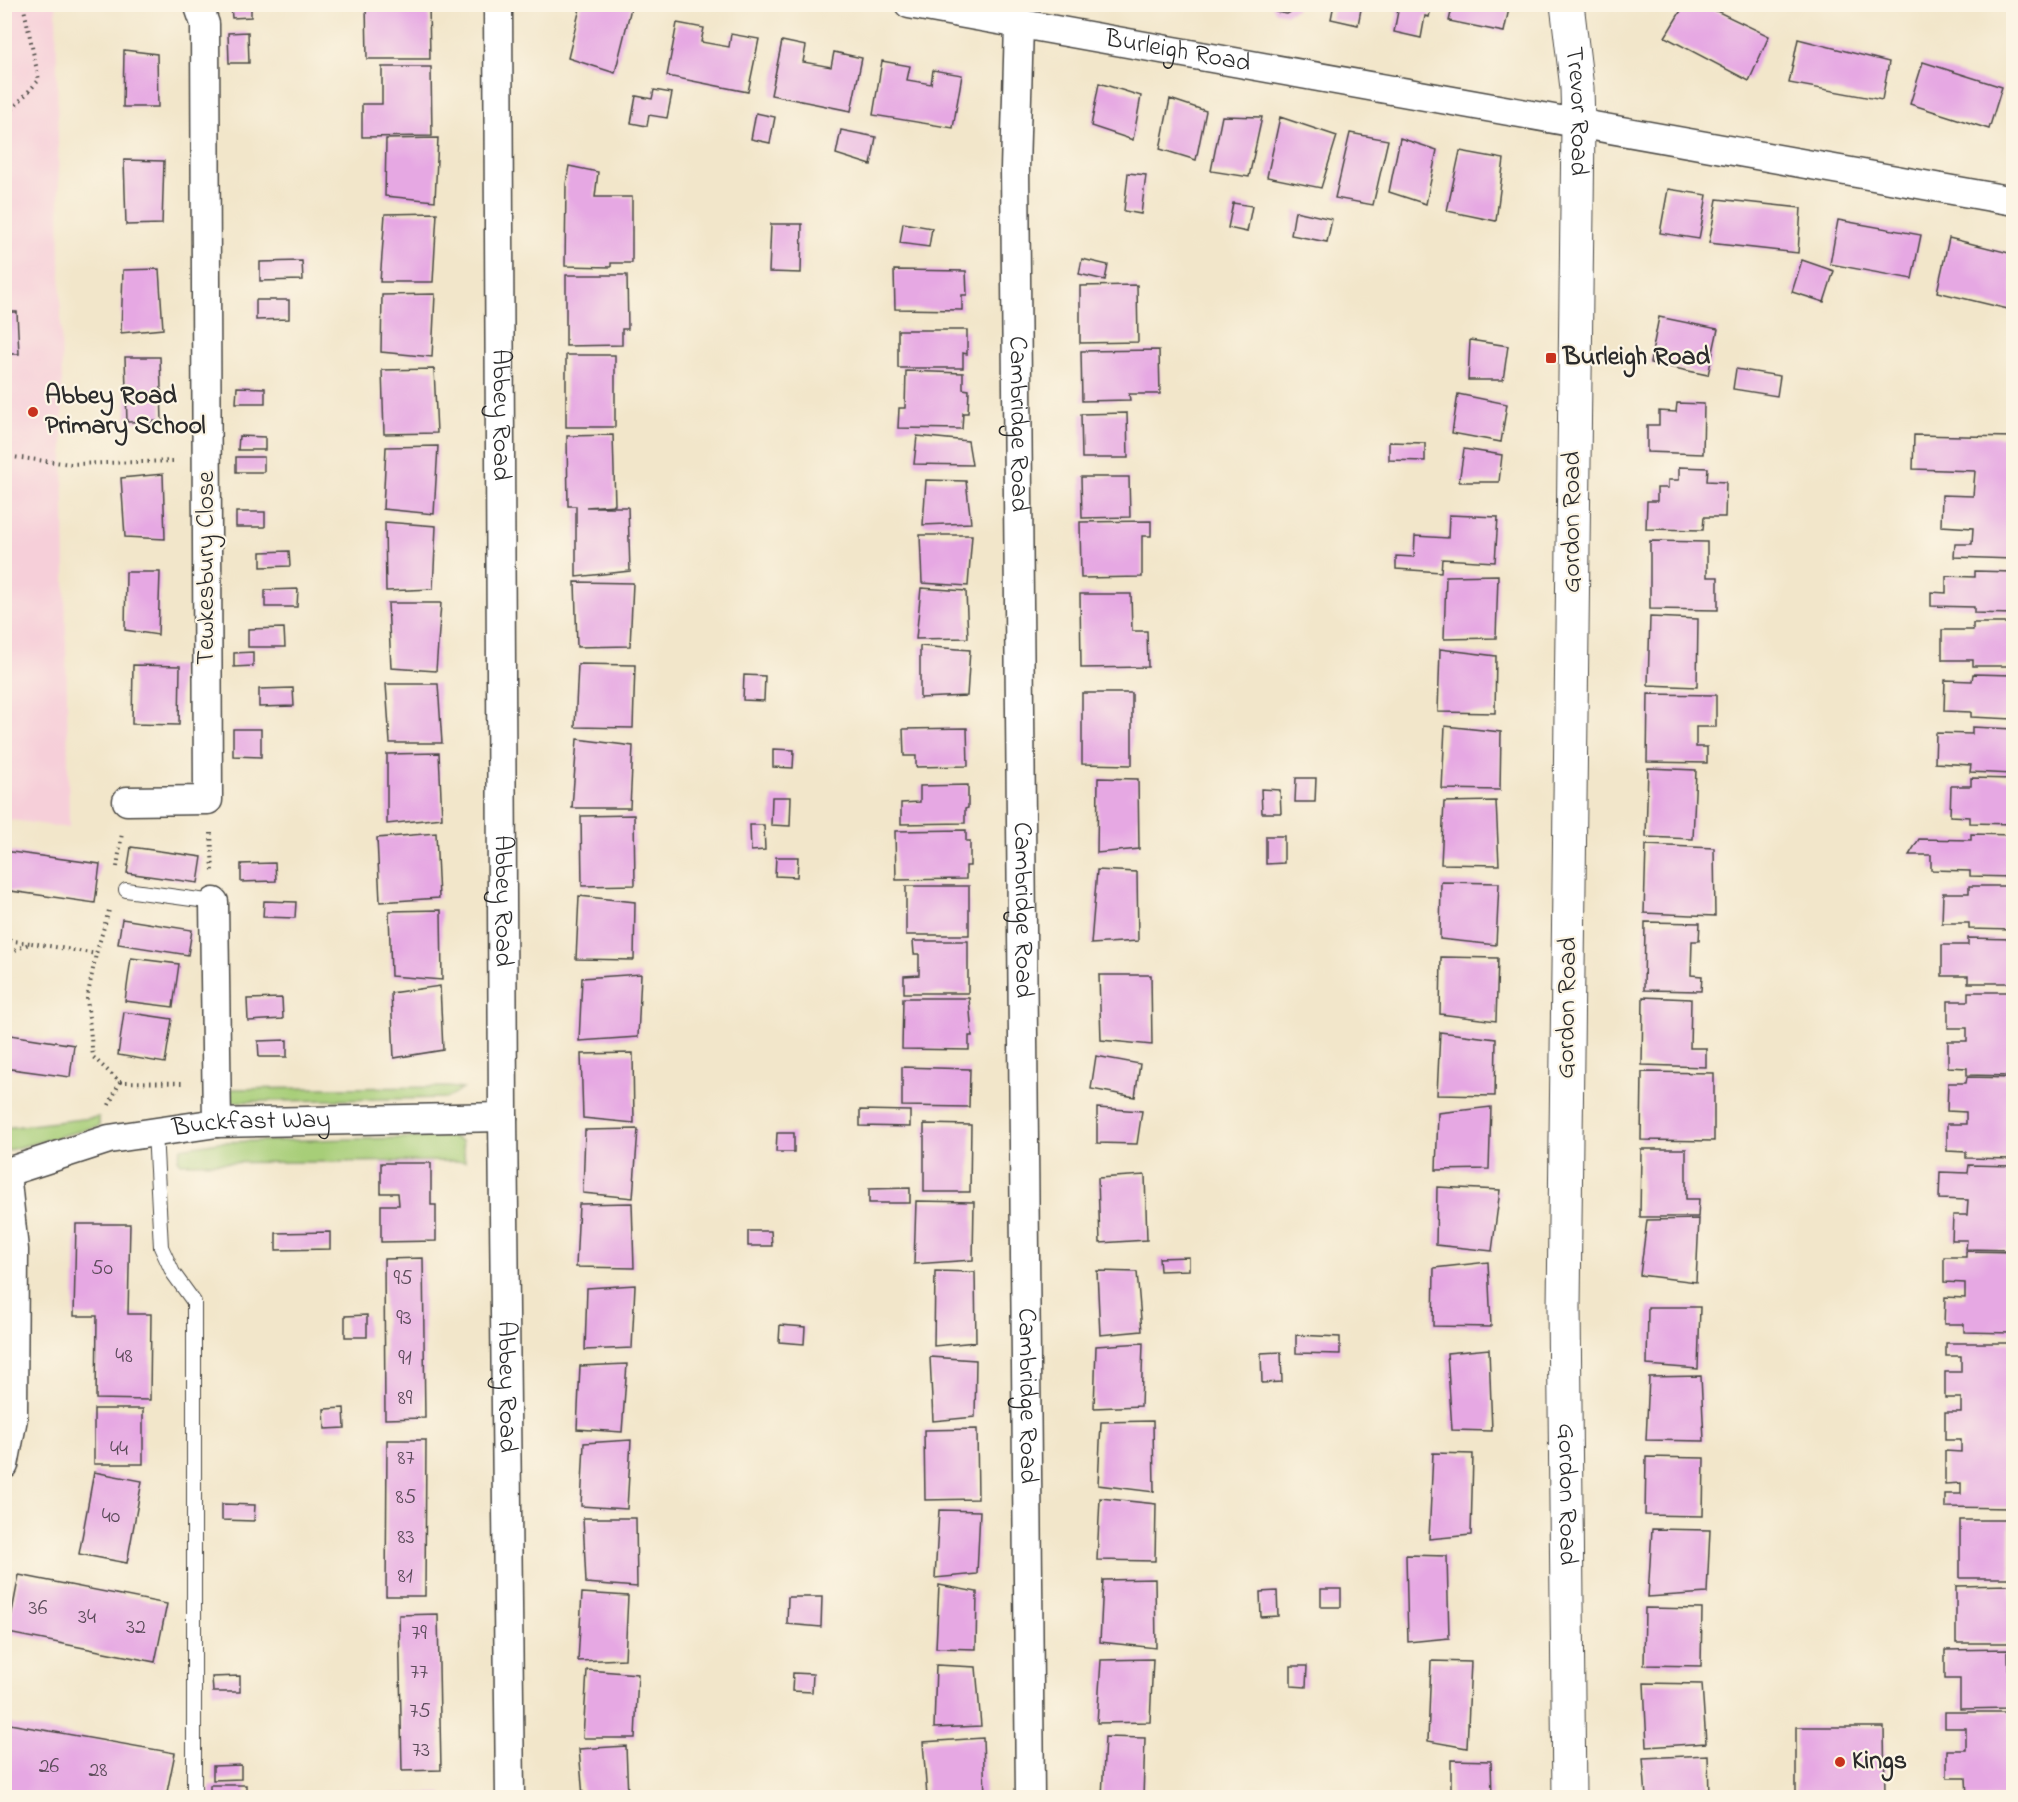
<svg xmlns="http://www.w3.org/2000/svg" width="2018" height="1802" viewBox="0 0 2018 1802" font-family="'Indie Flower',sans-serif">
<rect width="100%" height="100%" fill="#fcf5e5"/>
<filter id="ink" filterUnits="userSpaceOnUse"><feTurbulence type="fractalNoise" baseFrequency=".0167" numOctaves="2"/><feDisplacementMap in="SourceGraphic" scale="12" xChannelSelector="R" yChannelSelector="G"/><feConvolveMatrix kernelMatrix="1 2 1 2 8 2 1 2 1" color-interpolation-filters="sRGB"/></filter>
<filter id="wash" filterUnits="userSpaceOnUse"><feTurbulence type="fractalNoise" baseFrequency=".008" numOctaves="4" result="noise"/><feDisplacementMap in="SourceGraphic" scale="24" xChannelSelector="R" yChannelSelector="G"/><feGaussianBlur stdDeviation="1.35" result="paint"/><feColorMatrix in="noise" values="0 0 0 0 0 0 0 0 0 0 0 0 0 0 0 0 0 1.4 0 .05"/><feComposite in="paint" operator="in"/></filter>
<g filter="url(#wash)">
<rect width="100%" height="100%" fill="#f2e6ca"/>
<path fill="#f6cfd9" d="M5,5H56L69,828L5,819Z"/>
<path fill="#a7ce78" stroke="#697c52" stroke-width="1.5" d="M449,1087L463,1089L447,1098L222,1102L221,1089Z
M99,1117V1126L5,1151V1128Z
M452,1137L462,1141L465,1161L181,1163L178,1159L181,1148L219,1142Z"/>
<g id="blocks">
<path fill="#e6a8e3" d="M366,4H429L430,59H367Z
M581,4H632L615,73L568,58Z
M1271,4H1297L1296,9L1287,14L1276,12Z
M1334,4H1362L1358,25L1331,19Z
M1395,4H1432L1429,17L1425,16L1421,38L1394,32L1398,11L1394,10Z
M1453,4H1510L1504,32L1449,21Z
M1685,4H1702L1769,36L1749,81L1665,37Z
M251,5V17L232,18L231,6Z
M677,23L704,28L701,42L729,47L731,34L759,39L748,92L667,76Z
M248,32L249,63H229L228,33Z
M1798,39L1889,62L1882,100L1789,83Z
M782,41L806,46L803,62L831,67L834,52L862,58L851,111L771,95Z
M124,50L157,54L158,107H123Z
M882,61L910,66L907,80L931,84L933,70L962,75L953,128L873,115Z
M1923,62L2002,87L1989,129L1910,104Z
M382,67H431L432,136L362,137V104H382Z
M1099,83L1141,96L1133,140L1091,126Z
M654,90L672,93L667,118L649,115L647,126L631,123L636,96L652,99Z
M1170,99L1206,111L1196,160L1160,149Z
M756,113L775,117L770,143L751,139Z
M1222,116L1262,117L1249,177L1211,171Z
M1280,117L1337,136L1321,188L1267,177Z
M841,130L876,137L871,165L836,154Z
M1350,133L1388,140L1373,205L1335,198Z
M438,138L435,201L385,196L386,139Z
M1400,138L1437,150L1426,204L1389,192Z
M1460,151L1504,159L1496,221L1447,211Z
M124,160L164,161L162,224L126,225Z
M569,166L598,172L595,197H632V263H611V267L565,266L566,184Z
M1128,173L1146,175L1141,214L1124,211Z
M1668,189L1707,195L1699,239L1660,233Z
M1717,199L1801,208L1798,253L1709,243Z
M1233,203L1252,206L1247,232L1228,228Z
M1295,211L1332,219L1327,242L1291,235Z
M437,213L433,282H380L385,214Z
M1838,220L1921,235L1912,279L1830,264Z
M903,223L932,228L929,247L900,243Z
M771,224H802L801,273L769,272Z
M1949,238L2013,254L2012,310L1937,292Z
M1082,259L1108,265L1105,280L1079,274Z
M1802,260L1834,271L1824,302L1792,292Z
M302,261L303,280L260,281V262Z
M159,269L163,329L121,333L123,270Z
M894,270L966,271L967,295H962V310L895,309Z
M566,275H627L628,329H622V345L566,346Z
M1137,285L1138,342L1080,343V286Z
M435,294L432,357L381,352L382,295Z
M256,300H289V319L256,320Z
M4,312H17L19,354H4Z
M1659,317L1718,329L1708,375L1650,363Z
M898,330H967V354L963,353V368H898Z
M1470,340L1508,346L1503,380H1468Z
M1159,350L1160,394H1129L1130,400L1082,401L1081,351Z
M566,355H615V427H566Z
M125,357H160L162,421L127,422Z
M434,369L437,433L384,434L382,370Z
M1736,369L1780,376L1777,396L1733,389Z
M906,371L963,373V389L969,390L968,413H963L962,429L898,428L899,408H905Z
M237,387L265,388V403H236Z
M1458,394L1507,404L1501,442L1452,433Z
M1677,403L1704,404L1703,454L1647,452V425H1659V411L1676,412Z
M1127,413L1128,458H1082L1081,414Z
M613,435L615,505L586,507H628L630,571L576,577V506H568L567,436Z
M1914,435L2013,437V559L1954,557L1955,544H1972L1973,528L1941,526L1942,495L1973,496L1975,471L1913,469Z
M239,436L265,437V450H238Z
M917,436L968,441L972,465L914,464Z
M1389,442L1425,443V461L1389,460Z
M438,446L434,514L383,509L386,447Z
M1464,449L1502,455L1499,482H1459Z
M236,457H264V472H236Z
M1679,467L1708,468L1707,481L1726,482L1725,517H1704L1703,530L1646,529L1647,501H1657V488H1668V480H1679Z
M163,474L165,539L125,537L121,478Z
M1081,477H1129L1130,517L1082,518Z
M926,480L966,481L971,523L923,525Z
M236,512H265V527H236Z
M1449,515L1498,517L1495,562L1442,559L1441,572L1396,569V556L1414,557L1415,536L1448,538Z
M1151,521V536H1142V577L1081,578L1080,522Z
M385,522L436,526L433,589L386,591Z
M920,535H972L968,586L922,583Z
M1650,541L1707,542V577H1718V610L1650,609Z
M289,551L290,566L261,567V552Z
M1975,571L2013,572V614L1974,613V607L1931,606V592L1946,593V576L1975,577Z
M126,572H160L158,635L125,630Z
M1498,575L1496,638L1444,639L1446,576Z
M575,582L633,583L630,646L577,647Z
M921,588L966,591L968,638L916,639Z
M298,589L297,607H265V590Z
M1080,594H1131L1132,631H1147L1148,667L1081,668Z
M388,603H441L436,671L391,668Z
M1650,617L1698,619L1697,687L1648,685Z
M1973,623H2013V666H1973V660H1942V630H1973Z
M284,628L285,647H248V629Z
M920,646L970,650L967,696L920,698Z
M1440,649L1496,656L1495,713L1438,712Z
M253,652V666L234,667V653Z
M578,664L635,665L633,728L575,727Z
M133,665L180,666L179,725L132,724Z
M1973,674L2013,675V719L1971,717V712L1944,711L1945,680L1972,681Z
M744,675L765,676L764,701L743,700Z
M386,684H438L442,743H390Z
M293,688L294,706L259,707V689Z
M1082,693H1132V765L1082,764Z
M1648,694L1716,695V727H1696V747H1707V763L1647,762Z
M1445,726L1501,732L1500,790L1442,789Z
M1972,727L2013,729V774L1970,772L1971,765L1935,763L1936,733L1972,734Z
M967,728L968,766L916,767V756H904L903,729Z
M233,729H261V757L233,756Z
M577,739L633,746L630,808H572Z
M773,749L794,750L793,768L773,767Z
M439,753L442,818L387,824V754Z
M1648,768L1696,770L1693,839L1646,837Z
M1098,778L1138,779L1139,849L1097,853Z
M1296,778H1316L1315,802H1295Z
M1971,778L2013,779V824L1970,823V817L1950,816L1951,786H1971Z
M968,785V808L965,809V823L901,824V803L920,802V786Z
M1261,789L1280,790L1281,813H1262Z
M772,797H791L790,826L771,825Z
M1496,801L1499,865L1441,864L1444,802Z
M634,815L635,885L582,886L581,816Z
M750,825H764L765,850L751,851Z
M966,830V841H970V866H966V879L896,880L895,831Z
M436,833L439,898L380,902L377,838Z
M1971,834L2013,835V877L1970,876V871L1931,870V855H1909L1919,839L1971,840Z
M1266,836H1284V863L1266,864Z
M1646,845L1714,848L1715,916L1644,913Z
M131,847L202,857L198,883L127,873Z
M4,851L100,864L95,903L4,890Z
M776,857H798L797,877L775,876Z
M275,863L276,881L241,882V864Z
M1097,870L1137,872L1138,941L1091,944Z
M1441,882L1499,883L1496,945L1440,939Z
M906,886H969V935H906Z
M1969,886H2013V930L1969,929V923H1942L1943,893H1969Z
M579,896L635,902L634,960L576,959Z
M264,901L296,902L295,918L263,917Z
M441,910L442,980L391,976L389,911Z
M122,919L192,930L188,955L118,944Z
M1645,922L1700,923L1699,941H1692L1691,975L1702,976L1701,991L1644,990Z
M1968,938L2013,939V983H1968V976H1942V945H1968Z
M913,941H968V993H904V976L919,975V954H914Z
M1441,957L1498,958L1496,1021L1440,1014Z
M131,958L179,964L173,1007L125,1001Z
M641,974L638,1037L579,1041L582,978Z
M1099,975H1151L1152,1045L1101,1040Z
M440,986L443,1050L394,1058L391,993Z
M1968,992H2013V1076L1967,1075V1068L1948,1067V1041H1967V1028H1948V1001H1968Z
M1643,997L1691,999L1690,1048H1706V1067L1642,1065Z
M282,998L283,1019L248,1021L247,999Z
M903,998H969L972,1036H969V1050L902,1049Z
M124,1012L172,1019L165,1063L118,1055Z
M1440,1032L1496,1039L1495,1096L1437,1095Z
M4,1034L74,1045L70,1077L4,1068Z
M287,1040V1057H259L258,1041Z
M633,1053L634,1123L583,1118L581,1054Z
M1096,1056L1140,1064L1135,1097L1091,1089Z
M902,1067L970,1069L969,1107L902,1106Z
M1642,1072L1714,1073V1141L1641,1140Z
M1967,1077L2013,1078V1159L1966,1158V1152L1947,1151V1124H1966V1112L1947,1111L1948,1083H1966Z
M1491,1107L1489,1169L1436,1170L1438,1113Z
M1097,1108L1142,1111L1137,1144L1097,1143Z
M860,1110L910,1111V1127L860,1126Z
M924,1124L971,1125L970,1192H924Z
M638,1129L633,1198L583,1193L585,1130Z
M777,1133H794V1152H776Z
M1641,1149H1686V1199H1699L1698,1217H1640Z
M381,1163H431V1205H436V1241L381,1242V1205H399L398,1193H381Z
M1969,1165L2013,1166V1250L1966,1249L1967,1240H1952L1953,1215H1967L1968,1200L1939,1199L1940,1172L1968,1173Z
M1145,1175L1147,1240L1100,1243L1098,1178Z
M1437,1187L1500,1190L1492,1251L1436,1245Z
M910,1188V1203H869V1189Z
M916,1201L974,1202L973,1260L914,1264Z
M632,1203L634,1268L576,1267L579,1204Z
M1699,1219L1696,1282L1640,1275L1647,1220Z
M76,1224H130L128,1314H151L150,1400L96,1399L97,1316H74Z
M748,1231H771L772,1246H748Z
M330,1232V1249L276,1250V1233Z
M1966,1251L2013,1252L2012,1333L1964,1332V1324H1944L1945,1297L1965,1298V1283L1944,1282V1257H1966Z
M1189,1257V1270L1160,1271L1159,1258Z
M423,1258L425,1418L385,1419L384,1259Z
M1488,1262L1491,1327L1433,1326L1434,1268Z
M935,1271L975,1272L976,1342L934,1346Z
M1097,1271L1137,1272L1142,1331L1100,1335Z
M635,1285L632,1348L585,1350L587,1288Z
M1648,1307H1700L1698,1369L1647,1365Z
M367,1315V1337H345V1316Z
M780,1325L805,1327L804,1344L779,1342Z
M1296,1335L1340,1337V1354L1296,1353Z
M1143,1343L1141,1406L1094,1408L1096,1346Z
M1946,1343H2011V1508L1945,1507V1494H1961V1483L1945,1484V1451L1961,1452V1440H1945V1412H1961V1398H1945V1372H1961V1356H1946Z
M1489,1349L1492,1431L1452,1430L1447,1353Z
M1281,1352L1282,1382L1262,1383L1261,1353Z
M930,1357L976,1360L975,1417L933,1421Z
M627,1364L622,1432L577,1429L580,1366Z
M1701,1376L1704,1441L1646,1440L1649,1377Z
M344,1408L345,1428L325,1429L324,1409Z
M94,1409H143V1464H94Z
M1153,1421L1154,1492L1098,1485L1101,1422Z
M977,1429L978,1499L925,1500L924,1430Z
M387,1440H426L425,1596H386Z
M631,1440L627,1509L581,1506L584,1443Z
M1433,1453L1473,1454L1471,1535L1429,1539Z
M1646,1457L1704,1458L1703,1516L1645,1515Z
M94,1472L142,1481L127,1563L79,1554Z
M1100,1498L1156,1504L1155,1561L1097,1560Z
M222,1504L255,1505L254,1521L222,1520Z
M939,1510L980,1511L977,1574L935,1578Z
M583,1518H636L637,1587L586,1583Z
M1960,1520H2010V1578H1960Z
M1652,1529L1710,1530L1707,1593L1648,1597Z
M1406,1555L1447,1556L1449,1638L1408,1642Z
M19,1575L167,1604L155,1662L8,1633Z
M1155,1579L1156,1648L1100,1642L1103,1580Z
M939,1585L977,1592L976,1649L936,1648Z
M2011,1585V1643H1956V1586Z
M1321,1589H1341V1607H1321Z
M1277,1591L1278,1616L1261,1617L1260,1592Z
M582,1593L628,1596L625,1659L578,1661Z
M788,1597H822L821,1627L787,1624Z
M1645,1608L1702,1609L1701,1666L1644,1665Z
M438,1614L441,1770L402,1771L399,1615Z
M2008,1649L2009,1708L1960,1709V1679H1945V1650Z
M1153,1659L1150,1722L1097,1723L1101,1660Z
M1431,1661L1471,1662L1467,1748L1428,1741Z
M936,1665L976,1667L981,1726L934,1728Z
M1291,1666H1307L1306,1687L1291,1686Z
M587,1670L638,1674L635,1738H583Z
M793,1673L813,1674L812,1692L792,1691Z
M240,1676V1692H213L212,1677Z
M1644,1683L1702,1684L1706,1743L1647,1747Z
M1945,1712H2010L2011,1797H1967L1966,1778H1947V1750H1966V1728H1945Z
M4,1723L175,1753L166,1797H4Z
M1796,1727H1884L1885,1797H1796Z
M1105,1737L1145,1738L1143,1797H1102Z
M983,1738L985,1797H927L923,1742Z
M626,1746L628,1797H583L579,1749Z
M1708,1755L1709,1797H1646L1643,1758Z
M1451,1760L1491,1761L1492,1797H1451Z
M241,1765V1779L213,1780V1766Z
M210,1785H246V1797H210Z
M442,1793V1797H377V1794Z"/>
</g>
</g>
<g filter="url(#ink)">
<use href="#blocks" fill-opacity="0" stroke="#494743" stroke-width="1.5"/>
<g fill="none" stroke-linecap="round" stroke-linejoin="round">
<defs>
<path id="service" d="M126,890L214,902
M155,1132L161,1247L173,1273L194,1302V1798"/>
<g id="minor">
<path id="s1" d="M498,4L503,1117L510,1798"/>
<path id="s2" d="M909,4L2014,201"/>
<path id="s3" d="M1019,24L1015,169L1030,1798"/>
<path d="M127,801L208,800L205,24L198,4"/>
<path d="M214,902L217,1123"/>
<path id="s4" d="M4,1173L109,1139L217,1123L503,1117"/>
<path d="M4,1465L13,1418L14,1250L6,1172"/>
</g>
<g id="tertiary">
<path id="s5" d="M1567,4L1577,88L1578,124L1564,1307L1569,1798"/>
</g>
</defs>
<use href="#service" stroke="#494743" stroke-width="16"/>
<use href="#minor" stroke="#494743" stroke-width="31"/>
<use href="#tertiary" stroke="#494743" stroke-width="35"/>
<path stroke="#494743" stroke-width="4" stroke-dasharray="1.5 4.5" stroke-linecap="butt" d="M4,118L39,80L23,4
M4,456L71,464L174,461
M211,833L213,871
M117,867L122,833
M4,940L31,943
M4,955L31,943L96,954
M120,1082L185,1083
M109,1105L120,1082L93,1057L87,999L96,954L110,907"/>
<use href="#service" stroke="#fff" stroke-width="14"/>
<use href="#minor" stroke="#fff" stroke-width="28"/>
<use href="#tertiary" stroke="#fff" stroke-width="33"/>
</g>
</g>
<g fill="#c8321e" stroke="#fcf5e5" stroke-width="2">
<rect x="1545" y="352" width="12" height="12" rx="3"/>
<circle cx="33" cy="412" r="6"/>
<circle cx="1840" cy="1762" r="6"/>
</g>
<g text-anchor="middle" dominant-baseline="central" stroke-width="4.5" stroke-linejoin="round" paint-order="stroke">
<g font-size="22" fill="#5a4a59">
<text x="102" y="1269">50</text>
<text x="403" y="1279">95</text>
<text x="404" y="1319">93</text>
<text x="124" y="1357">48</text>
<text x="405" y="1359">91</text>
<text x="405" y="1399">89</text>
<text x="119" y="1450">44</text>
<text x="406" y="1459">87</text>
<text x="406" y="1498">85</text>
<text x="111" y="1517">40</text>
<text x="406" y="1538">83</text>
<text x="405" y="1577">81</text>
<text x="38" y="1609">36</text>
<text x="87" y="1618">34</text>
<text x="136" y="1628">32</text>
<text x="419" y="1634">79</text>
<text x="419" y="1673">77</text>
<text x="420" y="1712">75</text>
<text x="421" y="1751">73</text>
<text x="49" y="1767">26</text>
<text x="98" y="1771">28</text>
</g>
<g font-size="26" fill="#2b2b2b" stroke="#fcf5e5">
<text stroke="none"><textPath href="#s2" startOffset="273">Burleigh Road</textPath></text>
<text stroke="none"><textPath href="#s5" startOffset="108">Trevor Road</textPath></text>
<text stroke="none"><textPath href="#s1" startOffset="411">Abbey Road</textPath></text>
<text stroke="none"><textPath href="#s3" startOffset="400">Cambridge Road</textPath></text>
<text transform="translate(1573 522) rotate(-90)">Gordon Road</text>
<text transform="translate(207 568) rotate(-90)">Tewkesbury Close</text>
<text stroke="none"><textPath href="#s1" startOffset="897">Abbey Road</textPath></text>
<text stroke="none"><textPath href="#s3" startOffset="886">Cambridge Road</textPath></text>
<text transform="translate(1568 1008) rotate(-89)">Gordon Road</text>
<text stroke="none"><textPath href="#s4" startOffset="254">Buckfast Way</textPath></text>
<text stroke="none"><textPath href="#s1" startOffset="1383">Abbey Road</textPath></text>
<text stroke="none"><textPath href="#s3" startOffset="1372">Cambridge Road</textPath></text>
<text stroke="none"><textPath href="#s5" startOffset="1491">Gordon Road</textPath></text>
</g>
<g font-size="26" font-weight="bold" fill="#2b2b2b" stroke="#fcf5e5" text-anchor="start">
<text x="1563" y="358">Burleigh Road</text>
<text x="45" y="397">Abbey Road<tspan x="45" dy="30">Primary School</tspan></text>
<text x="1852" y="1762">Kings</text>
</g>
</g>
<rect width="2018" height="1802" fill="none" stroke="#fcf5e5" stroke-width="24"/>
</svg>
